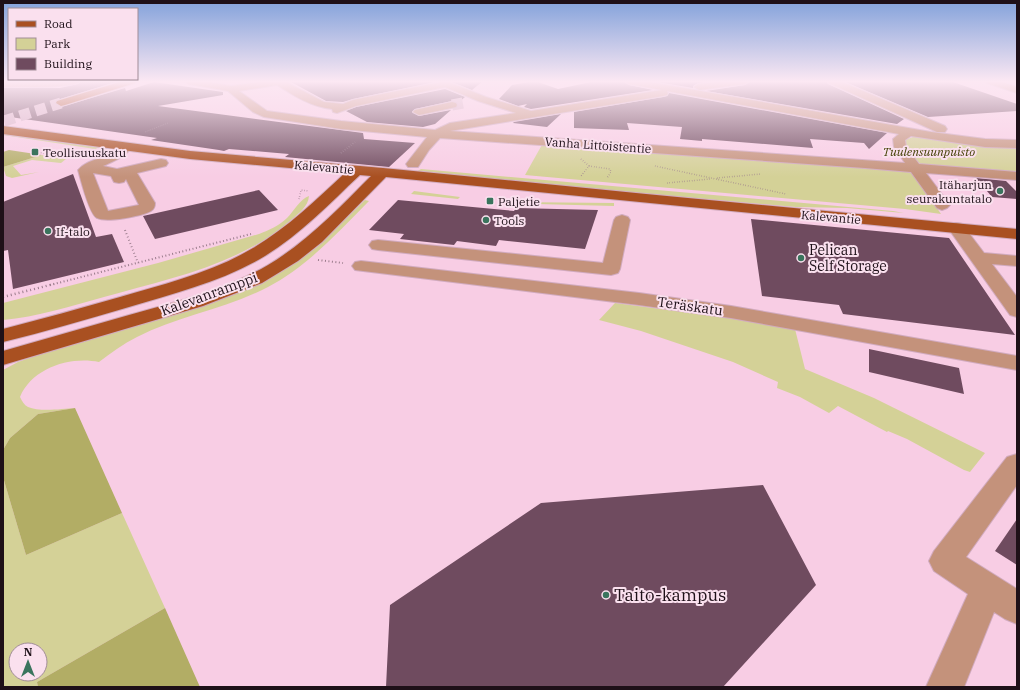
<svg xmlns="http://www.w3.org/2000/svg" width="1020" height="690" viewBox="0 0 1020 690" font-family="'IBM Plex Serif',serif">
<rect width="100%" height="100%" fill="#f8cde4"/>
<path fill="#d4d197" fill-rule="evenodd" d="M3,133L97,146L100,147L95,149L3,135Z
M913,137H922L1017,145V172L924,166L917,162L904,146L905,140Z
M543,143L899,169L914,174L941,214L905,209L525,175Z
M42,155L66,159L61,163L32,160L13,166L21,175L39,172L12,178L6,176L3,167Z
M421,169L893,211L904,213L847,208L796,207L414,173Z
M414,191L460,197L458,199L411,194Z
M309,196C308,207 299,213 291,220C240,265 168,279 104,297C71,306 37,317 3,320V303L158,263L259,234C269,230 279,226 287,218C294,211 300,199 309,196Z
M365,200L369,201C338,232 307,267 268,287C226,309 178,316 137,337C123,344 111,353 99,362C70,356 32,368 20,397C22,401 24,405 28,407C39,412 62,409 75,408L38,414L10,438L3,450V370L18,362L44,353L211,303L257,284L295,263L317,247Z
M503,201L511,202L614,203V206L502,203Z
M615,303L729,318L795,329L805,369L874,398L985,453L970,472L964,470L907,439L888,431L887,432L838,406L829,413L800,397L777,388L778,382L733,362L641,331L599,320Z
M3,477L26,555L122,513L165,608L37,682L38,687H3ZM16,650H40V674H16Z"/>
<path fill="#b2ad65" d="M9,150L42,155L3,167V152Z
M75,408L122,513L26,555L3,477V450L10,438L38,414Z
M165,608L200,687H38L37,682Z"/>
<path fill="#6f4b5f" d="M81,81H119L57,100L55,104L61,107L125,88L126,91L154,82L223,92V95L158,106L363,133L364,139L415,143L389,167L285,157L289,154L229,149L224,151L219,150L151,140L157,138L3,116V88H60L78,84Z
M291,81H440L353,99L343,102L326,101L291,82Z
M449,81H483L472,90Z
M535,81L558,89L596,81H623L629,85L653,90L531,109L524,107L527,104L518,106L499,99L512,85Z
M651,81H714L698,83L693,86V88Z
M751,81H826L828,84L904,119L897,124L706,91L745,85Z
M843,81H950L1017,104V111L928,117Z
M445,89L465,97L458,103L452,101L415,109L412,112L419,116L451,110L435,124L423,127L367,122L346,111L356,107Z
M669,93L887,133L869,149L864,143L810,139L813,148L702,139V141L680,139L682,127L627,123L629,130L574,128V112L663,97L667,96Z
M561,114L547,127L513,123L514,122Z
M73,174L96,237L112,234L124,262L13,289L8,250L3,251V202Z
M976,178L1006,181L1017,192V199L992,197Z
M259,190L278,210L155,239L143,216Z
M398,200L514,211L516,208L598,210L585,249L499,240L496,246L457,241L454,245L400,239L404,234L369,230Z
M751,219L949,238L1015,335L843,314L839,305L762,296Z
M869,349L959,368L964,394L869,372Z
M763,485L816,585L723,687H386L390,605L541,503Z
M1017,519V565L995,551Z"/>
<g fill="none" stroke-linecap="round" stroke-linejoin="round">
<path stroke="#d7b1c5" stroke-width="11" stroke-dasharray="11 5.5" stroke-linecap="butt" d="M452,105L468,102"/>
<path stroke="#d7b1c5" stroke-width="11" stroke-dasharray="11 5.5" stroke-linecap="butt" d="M4,121L61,103"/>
<defs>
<path id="minor" d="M3,81H80L78,83C54,89 28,86 3,87Z
M184,81H203L231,86L267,81H290L288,83L324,102L343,104L353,100L446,81L486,97L531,111L662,90L629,84L624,81H644L931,132L985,139L1017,140V148L985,147L911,136L905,140L906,147L919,164L1017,172V180L926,173L950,205L947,208L942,210L937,208L911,172L865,168L440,138L429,150L418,167H408L406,164L427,137L341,129L264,117L253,112L228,91L189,84ZM277,85C294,96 312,107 332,109L333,112L337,113L356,106L445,87L478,101L516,113L450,123L435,130L341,121L267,111L239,91ZM667,91L899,134L893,139L894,147L905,163L450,131L663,96L667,95L668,93Z
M725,81H750L745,84L699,90L694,87L699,84Z
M827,81H840L945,126L947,129L945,132H937L829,83Z
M985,81H999L1017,87V93L987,83Z
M452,102L456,103L457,105L456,107L419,115L413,112L415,110Z
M126,143L131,144L132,147C125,157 114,161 103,166L117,169L161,159L166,160L168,163L166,166L137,173L155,203C155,207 154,209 151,211C143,216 106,223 97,218C89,214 81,180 78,170C85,161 100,159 110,154C116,150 119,145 126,143ZM93,173L111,176L114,182L119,183L124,182L126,179L139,205L108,211Z
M622,215L628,217L630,220L620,269L618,273L611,275L378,250L372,249L369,245L372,241L378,240L603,263L614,220L616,217Z
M956,223L962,224L984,253L1017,256V266L992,264L1017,297V317L1010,315L948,228L950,224Z
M361,261L639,293L731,306L1017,356V370L731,318L639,305L355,270L352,266L355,262Z
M1017,454V485L966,557L1017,589V624L1005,619L994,612L964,687H926L968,594L934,571L929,561L934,551L1007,457Z"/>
<path id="major" d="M123,81H137L135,83L65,105L61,106L56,103L57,101Z
M3,126L190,151L383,168L646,194L1017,229V239L386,177L322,242L298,261L262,283L203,306L3,365V351C45,339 87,327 129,315C176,302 225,290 268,265C308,241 339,208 371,176L360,175C330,203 301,234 265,256C224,281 175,293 129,307C87,319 45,332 3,342V329C42,319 81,308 120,297C165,284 213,272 253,248C287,228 316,200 345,173L190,159L3,134Z"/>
</defs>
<use href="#minor" stroke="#d1abbf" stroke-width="2"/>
<use href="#major" stroke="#d1abbf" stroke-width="2"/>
<path stroke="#9a7c8c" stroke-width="1" stroke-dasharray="0.5 1.5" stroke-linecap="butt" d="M145,132L168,123"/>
<path stroke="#9a7c8c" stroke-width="1.5" stroke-dasharray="0.5 2" stroke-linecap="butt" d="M31,151L74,158
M341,153L355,142
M581,159L589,166L581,176
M589,166L610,169L611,172L607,178
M655,166L786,194
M717,178L761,174
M667,183L710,179
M299,199L301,190L309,191"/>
<path stroke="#9a7c8c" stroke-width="2" stroke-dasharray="1 2.5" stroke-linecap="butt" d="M125,230L138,263
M318,260L343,263
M50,285L251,234"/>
<path stroke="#9a7c8c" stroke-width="2.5" stroke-dasharray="1 3" stroke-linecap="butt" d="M3,297L54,284"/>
<use href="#minor" fill="#c4927b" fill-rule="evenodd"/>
<use href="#major" fill="#a95021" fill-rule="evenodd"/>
</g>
<linearGradient id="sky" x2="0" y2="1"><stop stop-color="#83a2db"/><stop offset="0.46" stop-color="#fce8f3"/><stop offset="1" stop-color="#fce8f3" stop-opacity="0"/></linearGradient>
<rect width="1020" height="177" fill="url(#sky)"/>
<g fill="#3a745d" stroke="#fae0ee" stroke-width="1.5">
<rect x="31" y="148" width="8" height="8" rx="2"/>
<circle cx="1000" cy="191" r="4"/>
<rect x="486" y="197" width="8" height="8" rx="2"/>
<circle cx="486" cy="220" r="4"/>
<circle cx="48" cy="231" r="4"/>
<circle cx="801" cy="258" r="4"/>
<circle cx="606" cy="595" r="4"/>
</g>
<g text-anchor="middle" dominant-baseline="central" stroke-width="4" stroke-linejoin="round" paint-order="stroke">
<g font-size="12" fill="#1e1018" stroke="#fae0ee">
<text transform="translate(598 145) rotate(4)">Vanha Littoistentie</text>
<text transform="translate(324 167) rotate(5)">Kalevantie</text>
<text transform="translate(831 217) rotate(5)">Kalevantie</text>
</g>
<g font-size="12" font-style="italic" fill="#454106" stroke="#fae0ee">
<text x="929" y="151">Tuulensuunpuisto</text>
</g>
<g font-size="12" fill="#1e1018" stroke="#fae0ee" text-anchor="start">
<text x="43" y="152">Teollisuuskatu</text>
<text x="992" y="184" text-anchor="end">Itäharjun<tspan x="992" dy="14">seurakuntatalo</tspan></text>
<text x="498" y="201">Paljetie</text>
<text x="494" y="220">Tools</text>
<text x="56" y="231">If-talo</text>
</g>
<g font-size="14" fill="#1e1018" stroke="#fae0ee" text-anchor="start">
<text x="809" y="250">Pelican<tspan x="809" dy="16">Self Storage</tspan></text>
</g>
<g font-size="14" fill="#1e1018" stroke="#fae0ee">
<text transform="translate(209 294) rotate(-20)">Kalevanramppi</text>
<text transform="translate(690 306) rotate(8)">Teräskatu</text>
</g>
<g font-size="17" fill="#1e1018" stroke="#fae0ee" text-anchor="start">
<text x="614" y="595">Taito-kampus</text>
</g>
</g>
<rect width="1020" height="690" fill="none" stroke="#1e1018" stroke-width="8"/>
<rect x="8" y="8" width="130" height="72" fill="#fae0ee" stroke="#a28d98"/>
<rect x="16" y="21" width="20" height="6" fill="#a95021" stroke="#a28d98"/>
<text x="44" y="28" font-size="12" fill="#1e1018">Road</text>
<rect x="16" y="38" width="20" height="12" fill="#d4d197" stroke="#a28d98"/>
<text x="44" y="48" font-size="12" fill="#1e1018">Park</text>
<rect x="16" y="58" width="20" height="12" fill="#6f4b5f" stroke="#a28d98"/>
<text x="44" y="68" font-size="12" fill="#1e1018">Building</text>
<g transform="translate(28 662)"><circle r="19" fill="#fae0ee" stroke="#a28d98"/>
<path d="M0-3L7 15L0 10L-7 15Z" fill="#3a745d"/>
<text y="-6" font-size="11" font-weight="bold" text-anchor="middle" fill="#1e1018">N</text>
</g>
</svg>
